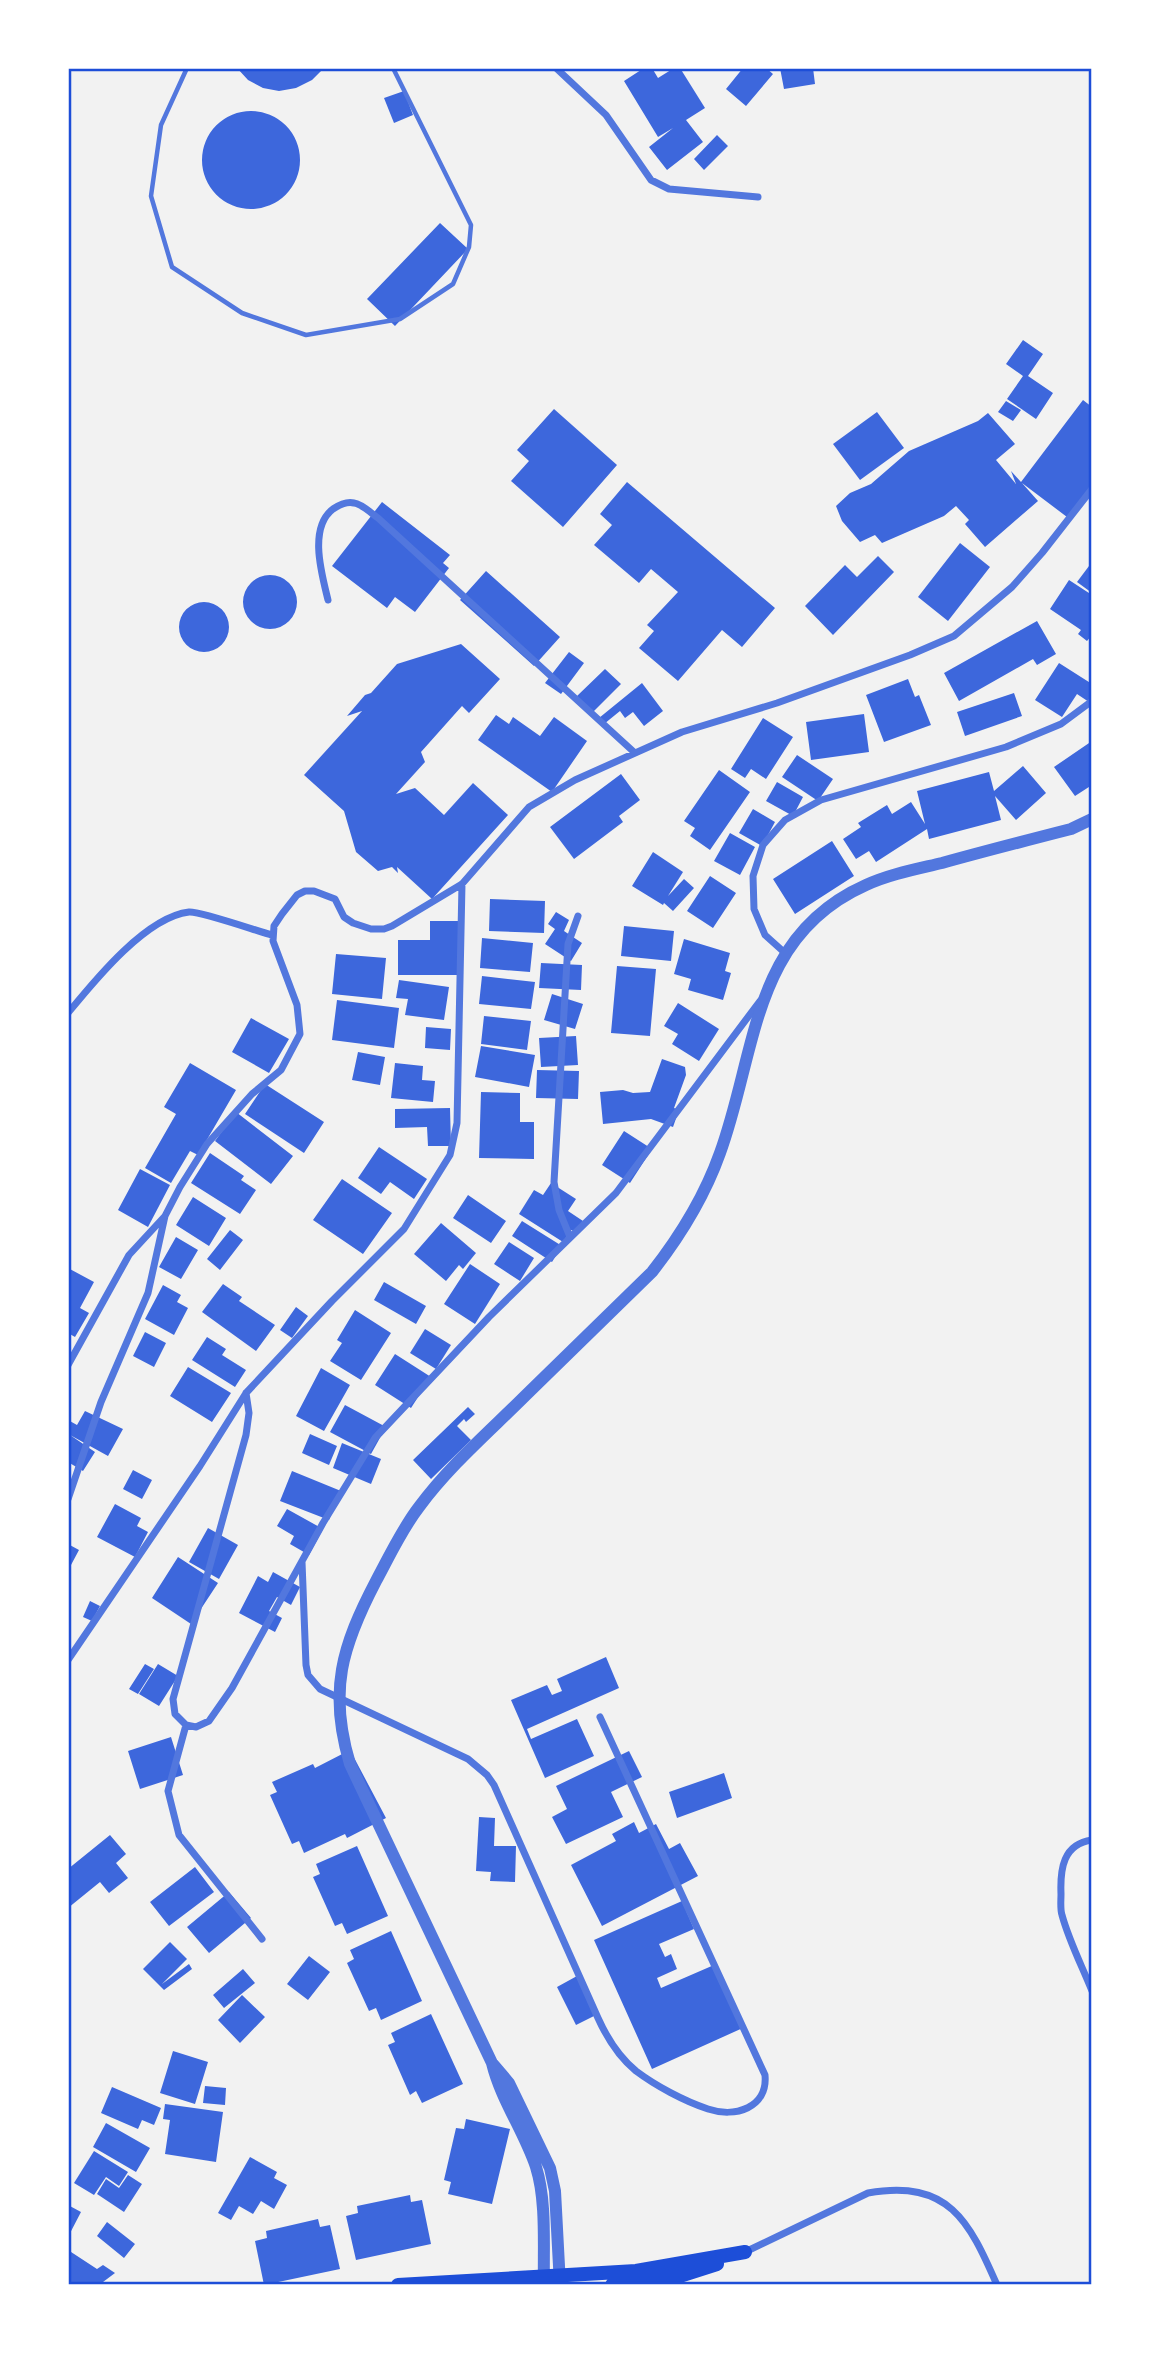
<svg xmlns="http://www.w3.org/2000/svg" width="1160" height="2353" viewBox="0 0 1160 2353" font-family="'Space Grotesk',sans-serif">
<rect width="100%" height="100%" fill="#f2f2f2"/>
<path fill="#3d67dc" d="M237,68H324L312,80L296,88L279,91L263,88L248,80Z
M644,68H652L658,78L674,68H680L705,108L686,120L703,142L667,170L649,147L673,128L658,137L624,81Z
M743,68H766L773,74L746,106L726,89Z
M780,68H813L815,84L784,89Z
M404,91L413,115L394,123L384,98Z
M202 160a49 49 0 1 1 98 0a49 49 0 1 1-98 0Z
M717,135L728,146L704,170L694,159Z
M440,223L468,249L395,326L367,299Z
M1023,340L1043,354L1028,376L1053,393L1036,419L1007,399L1023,376L1006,364Z
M1083,400L1092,407V485L1067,517L1022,483L1038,501L985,547L965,524L969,520L956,506L944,516L882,543L875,535L860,542L842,521L836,506L850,493L871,484L909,451L978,421L988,413L1015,444L996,460L1016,484L1011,471L1021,482Z
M1006,401L1021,410L1013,421L998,412Z
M554,409L617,465L563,527L511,481L529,461L517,450Z
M877,412L904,448L860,480L833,444Z
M627,482L775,608L742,647L722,630L678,681L639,648L654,631L647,625L678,592L651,569L639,583L594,545L612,525L600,514Z
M382,502L450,555L443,563L449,568L415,612L395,597L387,608L332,566Z
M960,543L990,567L948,621L918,597Z
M878,556L894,572L833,635L805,606L845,565L857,577Z
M1092,562V593L1077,582Z
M486,571L560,637L534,666L460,600Z
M243 602a27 27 0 1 1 54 0a27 27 0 1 1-54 0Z
M1069,580L1092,595V635L1087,641L1078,634L1081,630L1050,609Z
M179 627a25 25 0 1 1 50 0a25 25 0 1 1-50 0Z
M1037,621L1056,654L1037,665L1033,659L959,701L944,673Z
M461,644L500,679L469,713L462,706L421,752L425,762L396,794L415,788L444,815L473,783L508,815L432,899L397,867L398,873L392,867L378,871L356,852L344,811L304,775L362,711L347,716L365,695L371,693L397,664Z
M569,652L584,663L561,694L545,683Z
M1059,663L1092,684V704L1077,694L1062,717L1035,700Z
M605,669L621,684L593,712L577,696Z
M908,679L915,697L919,695L931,725L884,742L866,695Z
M642,683L663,711L644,726L633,712L625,718L620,711L604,724L599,718Z
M1014,693L1022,716L965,736L957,712Z
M864,714L869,752L811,760L806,722Z
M496,715L509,724L513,717L540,736L554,717L587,741L552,792L478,740Z
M763,718L793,737L766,779L751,769L745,778L731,769Z
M1092,741V785L1075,796L1054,767Z
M797,755L833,779L818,801L782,777Z
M1023,766L1046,793L1016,820L995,796L1001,820L929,839L927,829L876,862L869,851L856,859L843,839L861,827L858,823L887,805L892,814L911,802L925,824L917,791L989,772L994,791Z
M719,770L750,792L710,850L690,836L695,828L684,821Z
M621,774L640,800L619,816L623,822L574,859L550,827Z
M777,782L803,797L793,816L766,801Z
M753,809L775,822L762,846L739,833Z
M730,833L755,847L740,875L714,861Z
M832,841L854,876L795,914L773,879Z
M653,852L683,872L668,896L684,879L694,888L673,911L664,903L663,905L632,886Z
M710,876L736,893L713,928L687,911Z
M490,899L545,901L544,933L489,931Z
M556,912L569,920L564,931L582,943L571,961L545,944L555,929L548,924Z
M430,921H459V975H398V940H430Z
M624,926L674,931L671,961L621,956Z
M482,938L533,943L530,972L480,968Z
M684,939L730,953L725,971L731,973L723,1000L688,990L691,979L674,974Z
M336,954L386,958L382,999L332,994Z
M541,963L582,965L581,990L539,988Z
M617,966L656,969L650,1036L611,1033Z
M482,976L535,982L531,1009L479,1004Z
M399,980L449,987L444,1020L405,1015L408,999L396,998Z
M552,994L583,1004L575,1029L544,1020Z
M337,1000L399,1008L394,1048L332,1040Z
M678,1003L719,1029L699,1061L672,1044L678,1034L664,1026Z
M484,1016L531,1021L527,1050L481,1044Z
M251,1018L289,1039L269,1073L232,1052Z
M426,1027L451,1029L450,1050L425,1048Z
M576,1036L578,1065L541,1067L539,1038Z
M481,1046L535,1055L529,1087L475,1077Z
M358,1052L385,1057L380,1085L352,1080Z
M662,1059L685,1067L686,1075L674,1108L679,1110L673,1127L651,1119L603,1124L600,1092L623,1090L633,1093L650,1092Z
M190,1063L236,1090L198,1155L190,1151L171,1183L145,1168L176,1114L164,1107Z
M395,1063L423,1066L422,1080L435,1081L433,1102L391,1098Z
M537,1070L579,1071L578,1099L536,1098Z
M265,1084L324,1122L304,1153L245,1114Z
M481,1092L520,1093V1122H534V1159L479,1158Z
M450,1108L451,1146H428L427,1127L395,1128V1109Z
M236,1112L293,1156L271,1184L215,1141Z
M624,1131L652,1149L630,1183L602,1165Z
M379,1147L427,1179L414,1199L390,1182L381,1194L358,1178Z
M210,1153L244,1176L241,1180L256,1190L240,1214L191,1183Z
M140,1169L170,1185L148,1227L118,1210Z
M342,1179L392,1213L363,1254L313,1220Z
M551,1183L576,1199L568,1211L583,1221L575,1232L571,1230L563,1242L519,1214L534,1190L543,1195Z
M468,1195L506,1221L491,1243L453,1218Z
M193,1197L226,1218L209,1246L176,1225Z
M522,1221L562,1246L552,1262L512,1236Z
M441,1223L476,1253L463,1269L459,1265L446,1281L414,1254Z
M230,1230L243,1240L220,1270L207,1259Z
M176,1237L198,1250L181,1279L159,1267Z
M509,1242L534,1258L520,1281L494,1264Z
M470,1264L500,1284L475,1324L444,1304Z
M68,1268L94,1282L80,1308L89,1313L75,1337L68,1333Z
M384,1282L426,1306L416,1324L374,1300Z
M223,1284L242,1297L239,1301L275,1325L256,1351L202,1312Z
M163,1285L181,1295L177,1302L188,1308L174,1335L145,1319Z
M296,1307L308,1316L292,1338L280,1330Z
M355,1310L391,1333L361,1380L330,1361L342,1343L337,1340Z
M425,1329L451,1345L436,1369L410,1353Z
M145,1332L166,1343L154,1367L133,1356Z
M207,1337L226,1349L222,1355L246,1370L235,1387L192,1360Z
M395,1354L431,1377L411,1408L375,1385Z
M188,1367L231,1393L212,1422L170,1396Z
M321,1368L350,1385L324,1431L296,1416Z
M345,1405L386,1427L371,1454L330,1432Z
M468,1407L475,1414L466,1422L464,1419L457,1426L471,1440L431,1479L413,1460Z
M85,1411L123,1429L108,1456L70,1435L95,1452L83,1471L68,1462V1420L77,1425Z
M310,1434L337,1446L329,1465L302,1453Z
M342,1443L381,1459L371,1484L333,1468Z
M133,1470L152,1480L142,1499L123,1489Z
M292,1471L341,1491L329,1520L280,1501Z
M115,1504L141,1518L137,1526L148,1532L135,1557L97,1537Z
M287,1509L323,1529L309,1555L290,1544L294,1536L277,1526Z
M208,1528L238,1545L219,1579L189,1562Z
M68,1544L79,1550L71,1565L68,1564Z
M178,1557L218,1583L191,1624L152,1598Z
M273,1572L300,1587L291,1605L277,1597L269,1611L282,1618L275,1632L239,1613L258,1576L268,1582Z
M90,1601L100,1606L92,1621L83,1617Z
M606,1657L619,1688L527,1729L531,1739L577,1719L594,1756L545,1778L511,1700L547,1685L552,1695L562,1691L557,1679Z
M145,1664L154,1669L138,1694L129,1689Z
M158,1664L178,1676L159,1706L139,1694Z
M171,1737L183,1775L140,1789L128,1751Z
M350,1750L386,1818L347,1838L345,1834L304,1853L299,1841L292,1844L270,1795L277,1792L272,1782L313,1764L315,1768Z
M629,1751L642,1777L611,1792L623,1817L566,1844L552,1817L567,1809L556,1786Z
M724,1773L732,1798L677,1818L669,1792Z
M479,1817L495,1818L494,1846H516L515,1882L490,1881L491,1872L476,1871Z
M634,1822L639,1833L656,1824L669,1849L680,1843L698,1876L602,1926L571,1865L616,1841L612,1834Z
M110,1835L126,1854L116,1863L128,1878L109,1893L100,1882L68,1908V1869Z
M357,1846L388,1916L347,1934L342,1923L335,1926L313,1877L320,1874L316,1864Z
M195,1867L214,1892L169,1926L150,1902Z
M229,1892L251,1918L209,1953L187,1927Z
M682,1901L694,1929L659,1944L665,1957L671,1954L677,1969L657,1978L661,1988L714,1965L745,2027L652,2069L594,1940Z
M391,1931L422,2001L381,2020L376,2008L369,2011L347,1963L354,1959L350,1950Z
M170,1942L187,1959L162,1984L189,1964L192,1969L164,1990L143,1969Z
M309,1956L330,1972L308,2000L287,1984Z
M243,1969L255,1983L224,2008L213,1995Z
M577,1976L596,2015L576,2025L557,1987Z
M242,1995L265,2017L240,2043L218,2020Z
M431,2014L463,2084L422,2103L416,2091L410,2095L388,2045L395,2042L391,2033Z
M173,2051L208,2062L195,2104L160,2093Z
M205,2086L226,2088L225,2105L203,2103Z
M112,2087L161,2108L154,2125L142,2120L138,2129L101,2113Z
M165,2104L223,2112L216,2162L165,2154L170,2120L163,2119Z
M466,2119L510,2129L492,2204L448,2194L451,2182L444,2180L456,2128L464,2129Z
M106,2123L150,2148L136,2172L93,2147Z
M94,2151L128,2172L119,2186L106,2177L94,2195L74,2183Z
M250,2157L277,2172L274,2178L287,2185L274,2209L261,2201L253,2214L239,2206L231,2220L218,2213Z
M128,2175L142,2184L124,2212L97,2194L106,2179L119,2188Z
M410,2195L411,2202L422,2200L431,2244L356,2260L346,2216L358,2213L357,2206Z
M68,2205L81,2212L68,2237Z
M318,2219L320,2227L330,2225L340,2269L264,2285L255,2241L267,2238L266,2231Z
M107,2222L135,2244L124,2258L97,2236Z
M68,2250L97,2269L103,2265L115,2273L99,2285H68Z"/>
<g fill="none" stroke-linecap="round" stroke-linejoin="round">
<path stroke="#5277de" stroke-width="4.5" d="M187,68L161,125L151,196L172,267L242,313L306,335L400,319L453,284L469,247L471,225L393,68"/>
<path stroke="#5277de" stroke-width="7" d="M556,68L606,115L651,180L669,189L758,197
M328,600C322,575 308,528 333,509C339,505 346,501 354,503C362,504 371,513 378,518L635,753
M785,953L765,935L754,909L753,876L763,845L785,820L821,800L1006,747L1061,724L1092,701
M68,1013C95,980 146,917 189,912C200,911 257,931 272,935
M570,1237L559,1210L554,1182L568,944L578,916
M68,1365L129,1255L165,1216L180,1187L207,1144L252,1094L281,1070L300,1034L297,1005L273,941L274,926L282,914L297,895L305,891H314L335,899L344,917L353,923L371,929H384L392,926L462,884L529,807L575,780L682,732L777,703L910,655L954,636L1012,587L1042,553L1092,489
M246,1393L249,1413L246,1435L173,1699L175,1714L186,1725L168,1791L179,1835L262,1939
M68,1499L101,1402L148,1293L165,1216
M302,1562L306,1665L308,1675L320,1689L468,1759L487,1775L494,1785L598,2018C607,2038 619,2057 636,2071C656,2086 684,2101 708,2109C735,2118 768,2108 765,2075L600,1717
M68,1660L200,1466L246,1393L332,1301L404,1229L450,1155L457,1123L462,884
M186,1725L196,1727L209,1721L232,1688L323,1523L375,1438L489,1317L616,1193L760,1001
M1092,1840C1063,1844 1060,1869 1061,1894C1061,1901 1060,1909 1062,1915C1069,1941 1082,1966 1092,1991
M745,2252L868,2193C949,2179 969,2221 997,2285"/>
<path stroke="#5277de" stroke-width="12" d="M493,2064L509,2083L550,2168L555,2191L560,2285
M544,2285C543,2248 547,2202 536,2167C524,2131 501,2100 492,2063L350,1764C328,1691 342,1646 376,1581C390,1555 402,1529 419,1507C450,1465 490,1431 526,1395C568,1354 610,1313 652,1272C681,1235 704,1198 720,1153C757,1052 751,936 866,885C890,874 917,869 942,863C985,851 1028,840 1071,829L1092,819"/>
<path stroke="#1d4ed8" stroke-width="14" d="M398,2285L636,2271L745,2252
M612,2285L667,2280L717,2264"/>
</g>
<rect width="1160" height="2353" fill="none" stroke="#ffffff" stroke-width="140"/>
<rect x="70" y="70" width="1020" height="2213" fill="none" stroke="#1d4ed8" stroke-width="2.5"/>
</svg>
